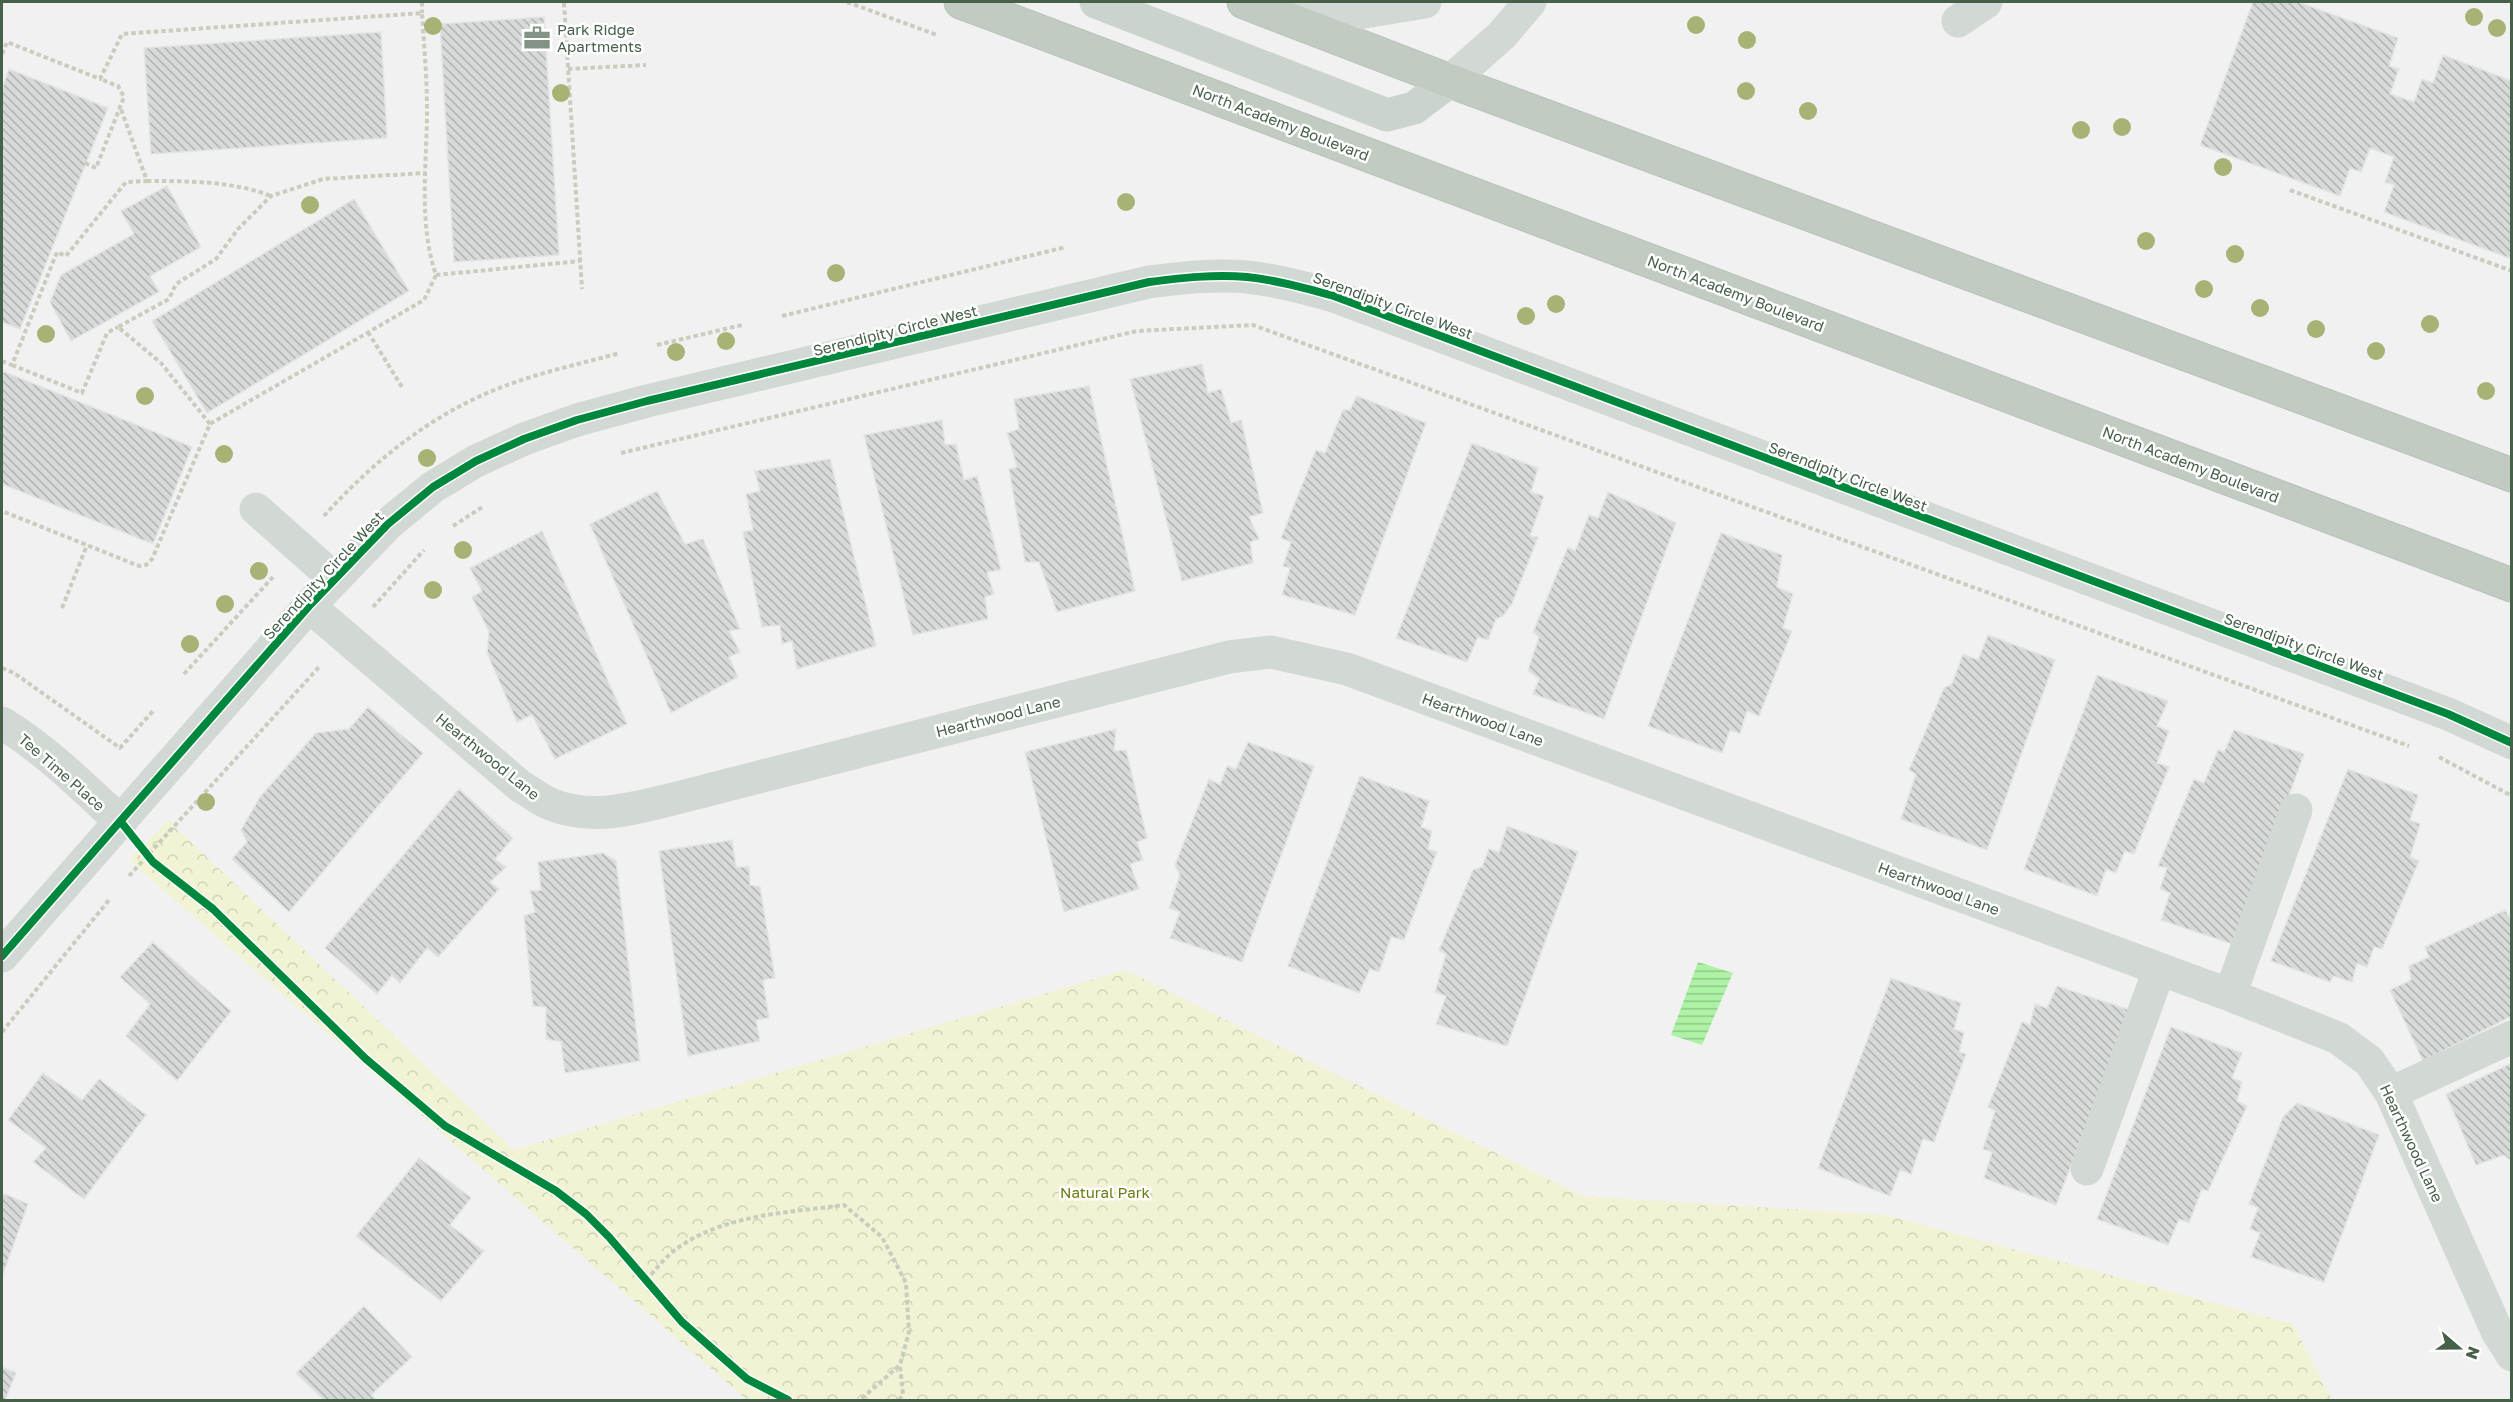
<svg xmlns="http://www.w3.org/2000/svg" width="2513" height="1402" viewBox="0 0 2513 1402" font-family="'Golos Text',sans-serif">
<defs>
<pattern id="forest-crowns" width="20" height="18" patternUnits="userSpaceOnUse" patternTransform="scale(1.5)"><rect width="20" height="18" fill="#f1f3d4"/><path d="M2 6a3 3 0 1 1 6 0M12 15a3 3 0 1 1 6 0" fill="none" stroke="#d0d3b8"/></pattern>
<pattern id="water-rules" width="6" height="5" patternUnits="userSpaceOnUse" patternTransform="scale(1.5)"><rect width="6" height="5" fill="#aef3a5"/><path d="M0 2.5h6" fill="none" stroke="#8fc888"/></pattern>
<pattern id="building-back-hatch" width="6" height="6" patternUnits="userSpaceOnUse" patternTransform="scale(1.5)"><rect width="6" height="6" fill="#d7dad8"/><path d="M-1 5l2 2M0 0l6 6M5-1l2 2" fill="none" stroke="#b0b4b1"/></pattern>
</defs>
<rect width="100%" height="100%" fill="#f2f1f2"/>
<path fill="url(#forest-crowns)" d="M168,820L514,1150L1125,970L1583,1196L1886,1215L2293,1324L2332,1400H747L129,860Z"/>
<path fill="url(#water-rules)" d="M1698,962L1733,973L1702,1045L1671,1035Z"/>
<path fill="url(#building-back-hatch)" stroke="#e3e4e4" stroke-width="1.5" d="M2253,2H2298L2398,38L2389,66L2399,69L2390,94L2414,102L2422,79L2433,83L2443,55L2512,81V259L2384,212L2394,185L2385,182L2394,157L2370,148L2361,172L2350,168L2340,196L2200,145Z
M544,17L559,255L454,262L440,24Z
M381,32L387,138L151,154L144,48Z
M9,69L108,108L20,329L2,322V89Z
M167,186L201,247L150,276L159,292L71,341L50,302L61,275L134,234L121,211Z
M354,199L409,291L207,413L152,321Z
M1202,364L1208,393L1221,389L1231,423L1241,420L1263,513L1249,517L1259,539L1250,542L1253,563L1182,581L1130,379Z
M2,371L192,447L153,544L2,484Z
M1089,386L1135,591L1057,612L1039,562H1025L1009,469L1017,467L1007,433L1019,429L1014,399Z
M1357,396L1426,423L1355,615L1282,595L1290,568L1283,566L1291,542L1281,538L1316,450L1325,453L1343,410H1350Z
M942,420L945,445L956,444L964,480L977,476L1001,570L987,572L994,594L985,597L988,619L913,635L864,435Z
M1472,443L1538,468L1531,492L1544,496L1530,536L1538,537L1512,604L1503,616L1496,619L1488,640L1478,637L1467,662L1396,638Z
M830,459L876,646L797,669L792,641L782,644L780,625L762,627L743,532L753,530L746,494L760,491L755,471Z
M657,491L685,544L703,539L740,629L729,631L740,652L729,657L738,677L671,713L590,524Z
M1608,492L1676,523L1604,719L1533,694L1539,679L1528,670L1539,637L1533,632L1568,547L1575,551L1589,515L1598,518Z
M542,531L627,724L555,759L532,715L517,722L487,653L489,632L472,597L482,591L470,568Z
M1721,533L1782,555L1777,587L1793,594L1783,628L1792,631L1759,716L1747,711L1740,734L1730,730L1722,753L1648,726Z
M1988,635L2055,660L1987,850L1901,819L1916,774L1909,770L1944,688L1952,684L1963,654L1978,660Z
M2097,675L2168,701L2157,726L2169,731L2157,763L2169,767L2134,854L2125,851L2116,873L2106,869L2097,896L2024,869Z
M368,707L423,753L289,912L232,859L247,842L241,830L260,797L316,733L349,729Z
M1116,729L1114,751L1126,750L1147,838L1137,842L1143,860L1130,864L1139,889L1064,912L1025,752Z
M2234,730L2304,754L2235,945L2161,920L2170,893L2160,889L2167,868L2158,866L2194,779L2204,783L2218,750L2224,752Z
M1248,742L1314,766L1242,962L1170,938L1180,912L1169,908L1180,875L1175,865L1209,779L1220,785L1227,766L1236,769Z
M2348,769L2418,795L2410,820L2420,824L2410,857L2419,861L2382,949L2374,947L2367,967L2357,963L2352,982L2333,976L2330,982L2271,961Z
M1360,776L1429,801L1421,827L1432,831L1428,849L1437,852L1404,940L1391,937L1379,972L1370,969L1359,993L1288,966Z
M459,789L513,838L495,859L506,867L490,882L499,889L438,957L427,948L400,983L392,975L377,994L325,948Z
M1507,826L1578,852L1507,1046L1436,1024L1446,996L1435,992L1446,954L1439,950L1473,870L1482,867L1489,849L1499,852Z
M732,840L736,867H749L750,885L760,887L775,978L763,980L769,1018L756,1020L760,1041L688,1056L659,851Z
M603,853L616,861L640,1061L565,1073L561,1042L546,1039V1007L533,1006L524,916L535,912L530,891L541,890L538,862Z
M2505,910L2510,918L2512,917V1016L2423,1061L2390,990L2411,980L2409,966L2429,957L2425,947Z
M153,942L231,1011L177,1081L126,1036L150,1004L120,977Z
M1891,978L1961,1003L1954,1029L1964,1033L1959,1052L1966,1054L1934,1142L1923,1139L1911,1174L1900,1170L1890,1196L1818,1168Z
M2057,986L2130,1010L2056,1205L1984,1178L1992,1152L1983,1149L1995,1111L1988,1107L2022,1022L2030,1025L2035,1004L2047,1008Z
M2171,1027L2242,1053L2232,1078L2242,1082L2237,1101L2247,1106L2208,1191L2202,1189L2189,1223L2179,1219L2168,1245L2097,1219Z
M2512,1063V1162L2504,1155L2476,1165L2446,1094Z
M43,1073L82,1100L99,1079L146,1115L84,1199L33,1162L46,1148L8,1120Z
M2297,1103L2379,1135L2324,1282L2251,1257L2260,1233L2250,1229L2258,1208L2249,1204L2283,1117Z
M419,1158L471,1198L450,1225L484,1251L441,1301L356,1236Z
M2,1193L28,1204L2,1277Z
M364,1306L412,1357L371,1395L376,1400H324L296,1373Z
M2,1367L16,1373L5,1400H2Z"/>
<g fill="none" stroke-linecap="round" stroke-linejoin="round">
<defs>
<path id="highway" d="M961,2L2512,585
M1244,2L1450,81L2512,475"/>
</defs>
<use href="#highway" stroke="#b6c1b8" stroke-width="35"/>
<path stroke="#c8cdbe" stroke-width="4" stroke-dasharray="4.5 3" stroke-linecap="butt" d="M422,2V13
M847,2L937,35
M564,3L582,289
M2,54L7,42L100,79L122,34L422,13C424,45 427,78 427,110C427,164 418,223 436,275L424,300L210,424L152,559L146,565L139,566L2,511
M568,69L646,65
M85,163L96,168L124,97L118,86L100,79
M147,181C188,181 233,181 271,196
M2290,190L2512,271
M436,275L580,261
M782,316L1066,247
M368,332L402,387
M657,345L742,325
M2,361L12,365L57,252L66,256L126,182L147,181L121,109
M12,365L82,393L107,333L118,327
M210,424L161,363L118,327L169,299L176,284L216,259L238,229L271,196L323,179L426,173
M621,453L1137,331L1253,325L2409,746
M324,516C375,459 437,410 510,384C546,371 583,363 620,353
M453,526L484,506
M373,607L424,550
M62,608L87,545
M2,668L14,673L120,748L153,711
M184,674L273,577
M2439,757L2512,796
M129,876L320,666
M2,1032L109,900
M646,1280C655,1271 664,1258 675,1250C723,1214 787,1213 844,1205L882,1237L906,1283L909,1332L900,1365L860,1400
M899,1400L903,1394L900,1366"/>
<path stroke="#d2d8d3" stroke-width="33" d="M1284,16L1352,14L1425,2
M1958,21L1986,2
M1450,81L1502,35L1530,2
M256,509L335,579
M309,606L520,786C529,791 539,799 548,803C589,821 627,810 669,800L1229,657L1271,652L1347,669L2230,995L2338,1038L2369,1061L2391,1093L2497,1331L2512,1355
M2,723C46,750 83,787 121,822
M2,956L309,606L388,524L433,487L476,461L524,439L577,420L647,401L1149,282C1181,278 1214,274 1247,277C1276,280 1305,288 1334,296L2448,714L2512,743
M2230,995L2296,810
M2391,1093L2512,1037
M2087,1169L2159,970"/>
<path stroke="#cbd3cd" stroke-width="33" d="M1096,2L1387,115L1414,108L1450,81"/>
<use href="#highway" stroke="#c1cbc2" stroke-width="33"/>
<defs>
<path id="cycleway" d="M121,822L153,862L213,909L366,1059L445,1126L556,1191L586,1214L609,1237L682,1322L747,1379L788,1400
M2,956L309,606L388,524L433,487L476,461L524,439L577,420L647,401L1149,282C1181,278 1214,274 1247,277C1276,280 1305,288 1334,296L2448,714L2512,743"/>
</defs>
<use href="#cycleway" stroke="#fff" stroke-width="11"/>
<use href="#cycleway" stroke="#00873e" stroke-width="8"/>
</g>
<g fill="#a7b275">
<circle cx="2474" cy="17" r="9"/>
<circle cx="1696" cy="25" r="9"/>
<circle cx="433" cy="26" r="9"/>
<circle cx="2497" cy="28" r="9"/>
<circle cx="1747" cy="40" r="9"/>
<circle cx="1746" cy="91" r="9"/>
<circle cx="561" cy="93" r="9"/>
<circle cx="1808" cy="111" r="9"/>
<circle cx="2122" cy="127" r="9"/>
<circle cx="2081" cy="130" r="9"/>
<circle cx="2223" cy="167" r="9"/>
<circle cx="1126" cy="202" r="9"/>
<circle cx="310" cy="205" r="9"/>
<circle cx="2146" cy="241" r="9"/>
<circle cx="2235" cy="254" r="9"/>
<circle cx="836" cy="273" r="9"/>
<circle cx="2204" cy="289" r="9"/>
<circle cx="1556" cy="304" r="9"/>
<circle cx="2260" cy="308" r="9"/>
<circle cx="1526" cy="316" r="9"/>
<circle cx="2430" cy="324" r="9"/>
<circle cx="2316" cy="329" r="9"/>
<circle cx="46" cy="334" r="9"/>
<circle cx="726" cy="341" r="9"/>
<circle cx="2376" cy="351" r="9"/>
<circle cx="676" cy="352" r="9"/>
<circle cx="2486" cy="391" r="9"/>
<circle cx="145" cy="396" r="9"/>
<circle cx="224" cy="454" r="9"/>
<circle cx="427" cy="458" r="9"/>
<circle cx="463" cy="550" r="9"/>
<circle cx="259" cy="571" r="9"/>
<circle cx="433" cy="590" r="9"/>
<circle cx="225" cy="604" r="9"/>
<circle cx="190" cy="644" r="9"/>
<circle cx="206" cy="802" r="9"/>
</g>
<defs>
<symbol id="office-bare" viewBox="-9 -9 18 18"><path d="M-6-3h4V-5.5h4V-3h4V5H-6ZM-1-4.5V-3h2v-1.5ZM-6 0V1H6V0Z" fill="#829385" stroke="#fff" stroke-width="2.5" paint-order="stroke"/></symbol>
</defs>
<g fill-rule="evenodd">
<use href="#office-bare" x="518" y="19" width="38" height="38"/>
</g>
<g text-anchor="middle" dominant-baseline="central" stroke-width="5" stroke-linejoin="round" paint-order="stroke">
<g font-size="15" fill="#46604a" stroke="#fff" text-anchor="start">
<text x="557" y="29">Park Ridge<tspan x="557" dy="17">Apartments</tspan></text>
</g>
<g font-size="15" fill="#46604a" stroke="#fff">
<text transform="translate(1281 122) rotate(21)">North Academy Boulevard</text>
<text transform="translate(1736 293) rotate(21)">North Academy Boulevard</text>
<text transform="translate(1393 305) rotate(20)">Serendipity Circle West</text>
<text transform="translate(895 330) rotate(-14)">Serendipity Circle West</text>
<text transform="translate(2191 464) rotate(21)">North Academy Boulevard</text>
<text transform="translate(1848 476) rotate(21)">Serendipity Circle West</text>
<text transform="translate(323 575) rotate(-47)">Serendipity Circle West</text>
<text transform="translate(2304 646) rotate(20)">Serendipity Circle West</text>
<text transform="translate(998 716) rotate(-14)">Hearthwood Lane</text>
<text transform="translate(1483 719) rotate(20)">Hearthwood Lane</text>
<text transform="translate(488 756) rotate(39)">Hearthwood Lane</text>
<text transform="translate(62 772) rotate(41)">Tee Time Place</text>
<text transform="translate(1939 888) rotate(20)">Hearthwood Lane</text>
<text transform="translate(2412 1143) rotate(65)">Hearthwood Lane</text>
</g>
<g font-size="15" fill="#6a7e0e" stroke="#fff">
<text x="1105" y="1192">Natural Park</text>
</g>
</g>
<rect width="2513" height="1402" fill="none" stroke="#46604a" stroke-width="6"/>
<g transform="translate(2459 1348) rotate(110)" stroke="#ffffff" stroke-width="4.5" paint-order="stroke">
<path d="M0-4.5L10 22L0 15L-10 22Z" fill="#46604a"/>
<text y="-9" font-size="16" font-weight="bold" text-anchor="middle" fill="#46604a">N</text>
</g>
</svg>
